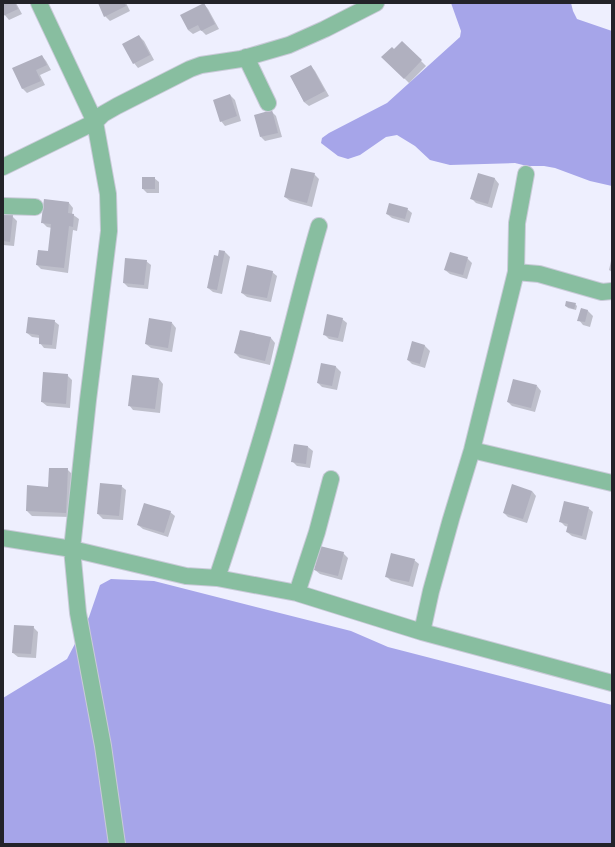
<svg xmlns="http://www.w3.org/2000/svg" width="615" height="847" viewBox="0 0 615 847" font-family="Lato,sans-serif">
<rect width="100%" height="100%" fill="#eeeffe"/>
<path fill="#a6a5e9" d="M451,3H571L573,11L577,19L612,31V186L590,181L555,168L544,166H527L515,163L450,165L430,160L415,146L397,135L386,137L360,155L348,159L338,156L321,143L322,138L329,133L387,103L460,37L461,31Z
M111,579L154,581L351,631L388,647L612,705V844H3V698L67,659L89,617L100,585Z"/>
<path fill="#0003" d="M3,3H16L22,14L9,20L3,13Z
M99,3H126L130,11L110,21L105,16Z
M204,4L208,9L219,29L206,35L201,30L193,34L188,30Z
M139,36L144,41L154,60L138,68L134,63Z
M402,42L426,66L409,83L383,57L394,50Z
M42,56L46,61L51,70L40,75L45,85L27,93L23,89L14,69Z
M311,66L315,71L329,96L309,106L304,102L291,76Z
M230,95L235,100L241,121L225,126L221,121Z
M272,112L276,116L282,137L265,141L261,137Z
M314,174L319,179L312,207L290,201L285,197Z
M479,175L495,179L499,184L492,208L476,203L472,199Z
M154,178L159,182V193H147L143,189Z
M69,203L73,208L72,214L79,219L77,231L73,230L68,273L41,269L37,265L49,252L52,228L47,227L42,222Z
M407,209L412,213L409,223L392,218L387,214Z
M3,215L12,216L17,221L14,246L3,245Z
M220,251L225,252L230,257L222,294L213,292L208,288Z
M467,258L472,263L467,279L450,274L445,270Z
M146,261L151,265L148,289L128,287L124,283Z
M611,261H612V272L609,270Z
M272,272L277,276L271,302L247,297L242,293Z
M575,304L577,306L576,310L568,308L566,306Z
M581,309L588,311L593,316L590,327L583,325L579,320Z
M342,319L347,323L343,342L329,339L324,334Z
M54,321L59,325L56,349L44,348L40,343V338L32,337L27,333Z
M172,323L176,328L172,352L151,348L146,344Z
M240,331L271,338L275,343L270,365L240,358L235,353Z
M413,342L425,346L430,351L425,368L412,364L408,360Z
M322,364L336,367L341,372L337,390L322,387L318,383Z
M67,375L72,380L70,408L47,406L42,402Z
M159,379L163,384L160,413L133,410L129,405Z
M537,386L541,391L535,412L512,406L508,402Z
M294,445L308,447L313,451L310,468L297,466L292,461Z
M67,469L72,474L71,517L32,516L27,511Z
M121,486L126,490L123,520L103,519L98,514Z
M532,491L536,496L527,523L508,517L504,513Z
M588,508L593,512L586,540L572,536L567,532L569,527L565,526L560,521Z
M170,512L175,516L168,537L143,529L138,525Z
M343,553L348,558L342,580L320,574L315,570Z
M414,560L419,564L413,587L391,581L386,576Z
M33,627L38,632L36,658L18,657L13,653Z"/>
<path fill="#b0b0bf" d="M3,3H15L18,9L3,16Z
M98,3H124L126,6L104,17Z
M204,3L215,24L201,31L198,25L188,30L180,15Z
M139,35L150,55L133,64L122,44Z
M402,41L422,60L404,79L381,57L392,47L394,49Z
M42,55L47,65L36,70L41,81L22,89L12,68Z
M311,65L325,91L304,102L290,76Z
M230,94L237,116L220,122L213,100Z
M272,110L278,133L260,137L254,115Z
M291,168L315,173L307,203L284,197Z
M478,173L495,178L488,204L470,199Z
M142,177H155V189H142Z
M44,199L69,202L68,213L74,214L73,227L69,226L64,268L36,265L38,250L48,251L51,224L41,223Z
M389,203L408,208L405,219L386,214Z
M3,214L13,215L10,242L3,241Z
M219,250L225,251L217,290L207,288L214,255L218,256Z
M450,252L468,257L463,275L444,270Z
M125,258L147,260L144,285L123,283Z
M247,265L273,271L267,298L241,293Z
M566,301L576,303L574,309L565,306Z
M581,308L588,310L585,322L577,321Z
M327,314L343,318L338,338L323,335Z
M28,317L55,320L52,345L39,344V335L26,333Z
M149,318L172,322L168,348L145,344Z
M240,330L271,337L265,361L234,353Z
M412,341L425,345L420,364L407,360Z
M321,363L336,366L332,386L317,383Z
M43,372L68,374L66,404L41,402Z
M132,375L159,378L155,409L128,406Z
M513,379L537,385L531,408L507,402Z
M294,444L308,446L306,464L291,462Z
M49,468H68L66,513L26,511L27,485L48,487Z
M100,483L122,485L119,516L97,514Z
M512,484L532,491L523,519L503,513Z
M564,501L589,507L582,536L566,532L568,524L559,522Z
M144,503L171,511L164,533L137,525Z
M320,546L344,552L338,576L314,570Z
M391,553L415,559L409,582L385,577Z
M14,625L34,626L31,654L12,653Z"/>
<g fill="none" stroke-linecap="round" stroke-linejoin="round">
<defs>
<path id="minor" d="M39,3L95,122L108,194L109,231L88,400L72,549L78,613L103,746L117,844
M246,57L268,103
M3,167L95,122L103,114L117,106L190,69L201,65L241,59L289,45L325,29L376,3
M3,206L35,207
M516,272L517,223L526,174
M472,450L612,483
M3,538L72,549L186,576L217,578L297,593L422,632L612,683
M217,578C238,515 258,452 276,387C291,334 303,280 319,226
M297,593L317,532L331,479
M422,632L431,591L451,519L472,450L516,272L539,274L602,292L612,291"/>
</defs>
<use href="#minor" stroke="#c9cad8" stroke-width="18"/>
<use href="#minor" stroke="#88bea0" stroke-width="16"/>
</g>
<rect width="615" height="847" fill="none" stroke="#232329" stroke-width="8"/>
</svg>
